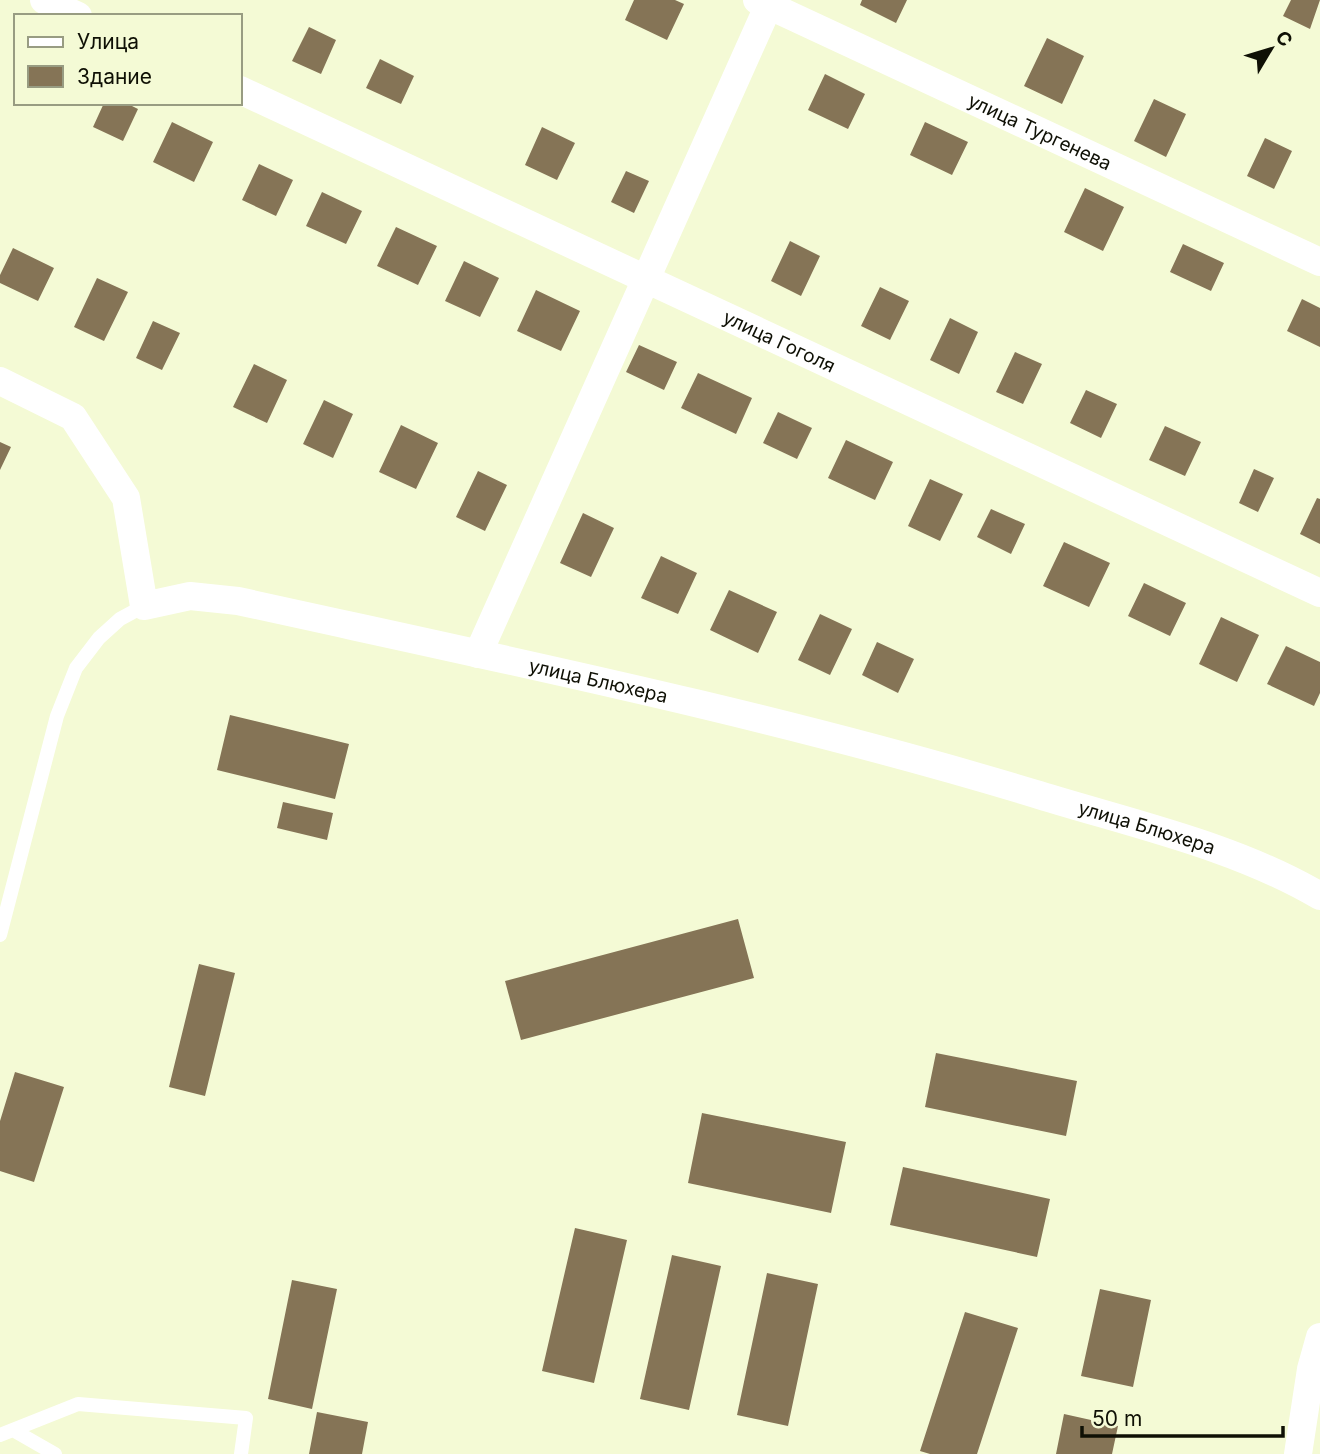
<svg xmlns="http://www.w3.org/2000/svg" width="1320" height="1454" viewBox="0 0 1320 1454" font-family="Inter,sans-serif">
<rect width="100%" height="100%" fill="#f4fad5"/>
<path fill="#857456" d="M634,0H675L684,4L667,40L625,20Z
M862,0H907L896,23L860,5Z
M1291,0H1320L1310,29L1283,16Z
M309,27L336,40L321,74L292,61Z
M1047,38L1084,56L1062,104L1024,86Z
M380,59L414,76L401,104L366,88Z
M825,74L865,94L848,129L808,110Z
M1154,99L1186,114L1166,157L1134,141Z
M104,103H126L138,109L123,141L93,127Z
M172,122L213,142L194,182L153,162Z
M925,122L968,142L952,175L910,155Z
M542,127L575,143L557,180L525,165Z
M1265,138L1292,151L1274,189L1247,176Z
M259,164L293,180L276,216L242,200Z
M626,171L649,181L634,213L611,202Z
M1085,188L1124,207L1103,251L1064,232Z
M322,192L362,211L346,244L306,226Z
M396,227L437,246L418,285L377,266Z
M790,241L820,256L801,296L771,281Z
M1183,244L1224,263L1211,291L1170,272Z
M13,248L54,268L38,301L0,283V275Z
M464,261L499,278L480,317L445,301Z
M97,278L128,292L104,341L74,327Z
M880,287L909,301L890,340L861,326Z
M536,290L580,311L561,351L517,331Z
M1302,299L1320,308V347L1287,331Z
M950,318L978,332L959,374L930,360Z
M153,321L180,333L162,370L136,358Z
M639,345L677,362L664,390L626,372Z
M1015,352L1042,364L1023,404L996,392Z
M254,364L287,380L267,423L233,407Z
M698,373L752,398L736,434L681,408Z
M1086,390L1117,404L1101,438L1070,423Z
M324,400L353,414L333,458L303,444Z
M778,412L812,428L797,459L763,443Z
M401,425L438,443L416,489L379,472Z
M1165,426L1201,442L1185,476L1149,460Z
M846,440L893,462L875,500L828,478Z
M0,442L11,447L0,470Z
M1254,469L1274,478L1258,512L1239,503Z
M478,471L507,485L485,531L456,517Z
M930,479L963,494L940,541L908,526Z
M1317,498L1320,499V544L1300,534Z
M991,509L1025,524L1011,554L977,537Z
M583,513L614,528L591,577L560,563Z
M1064,542L1110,563L1089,607L1043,586Z
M661,556L697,573L678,614L641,598Z
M1144,583L1186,603L1170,636L1128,616Z
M729,590L777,612L758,653L710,630Z
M820,614L852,629L830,675L798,660Z
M1221,617L1259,635L1237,682L1199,664Z
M877,642L914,659L898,693L862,675Z
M1286,646L1320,662V693L1314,706L1267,684Z
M230,715L349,744L335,799L217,770Z
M283,802L333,813L327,840L277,828Z
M738,919L754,978L521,1040L505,981Z
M199,964L235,973L205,1096L169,1087Z
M936,1053L1077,1081L1066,1136L925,1107Z
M15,1072L64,1087L34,1182L0,1171V1121Z
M702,1113L846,1142L831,1213L688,1183Z
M903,1167L1050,1199L1037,1257L890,1225Z
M575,1228L627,1240L594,1383L542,1371Z
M672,1255L721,1266L689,1410L640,1399Z
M767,1273L818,1284L788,1426L737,1415Z
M292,1280L337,1289L312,1409L268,1399Z
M1100,1289L1151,1300L1133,1387L1081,1376Z
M965,1312L1018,1328L977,1454H930L920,1451Z
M317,1412L368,1422L362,1454H309Z
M1064,1414L1118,1426L1112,1454H1056Z"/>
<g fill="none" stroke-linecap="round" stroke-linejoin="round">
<path stroke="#fff" stroke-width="14" d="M0,935L57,716L76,668L99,638L120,619L144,606
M13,1430L55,1454
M0,1435L78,1404L246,1418L241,1454"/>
<g stroke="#fff" stroke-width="28">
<path d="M44,0L78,16"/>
<path id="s1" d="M757,0L1320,262"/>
<path id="s2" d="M240,90L1320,593"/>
<path id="s3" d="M0,381L73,417L126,498L144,606L190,596L238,601C506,660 776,715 1039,795C1133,824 1235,846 1320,896"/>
<path d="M478,654L771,0"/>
<path d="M1298,1454L1311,1369L1320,1337"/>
</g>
</g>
<g text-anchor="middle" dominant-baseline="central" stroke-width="7" stroke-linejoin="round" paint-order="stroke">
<g font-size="19" fill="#0f1005" stroke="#f4fad5">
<text stroke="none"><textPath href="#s1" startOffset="312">улица Тургенева</textPath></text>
<text stroke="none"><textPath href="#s2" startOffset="595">улица Гоголя</textPath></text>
<text stroke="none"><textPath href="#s3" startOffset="752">улица Блюхера</textPath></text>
<text stroke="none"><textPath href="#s3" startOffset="1320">улица Блюхера</textPath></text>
</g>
</g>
<rect x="14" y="14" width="228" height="91" fill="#f4fad5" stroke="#989c82" stroke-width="2"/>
<rect x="28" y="37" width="35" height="10" fill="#ffffff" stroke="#989c82" stroke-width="2"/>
<text x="77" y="49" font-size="21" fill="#0f1005">Улица</text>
<rect x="28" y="66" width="35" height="21" fill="#857456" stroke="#989c82" stroke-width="2"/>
<text x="77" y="84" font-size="21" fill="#0f1005">Здание</text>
<g transform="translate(1271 49) rotate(52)" stroke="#f4fad5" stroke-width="5" paint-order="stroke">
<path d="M0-5L12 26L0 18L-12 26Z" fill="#0f1005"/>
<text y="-10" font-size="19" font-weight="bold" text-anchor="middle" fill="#0f1005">С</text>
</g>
<path d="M1082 1426v10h201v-10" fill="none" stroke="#0f1005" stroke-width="3.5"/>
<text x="1092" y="1426" font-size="21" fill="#0f1005" stroke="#f4fad5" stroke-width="5" paint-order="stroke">50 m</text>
</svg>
